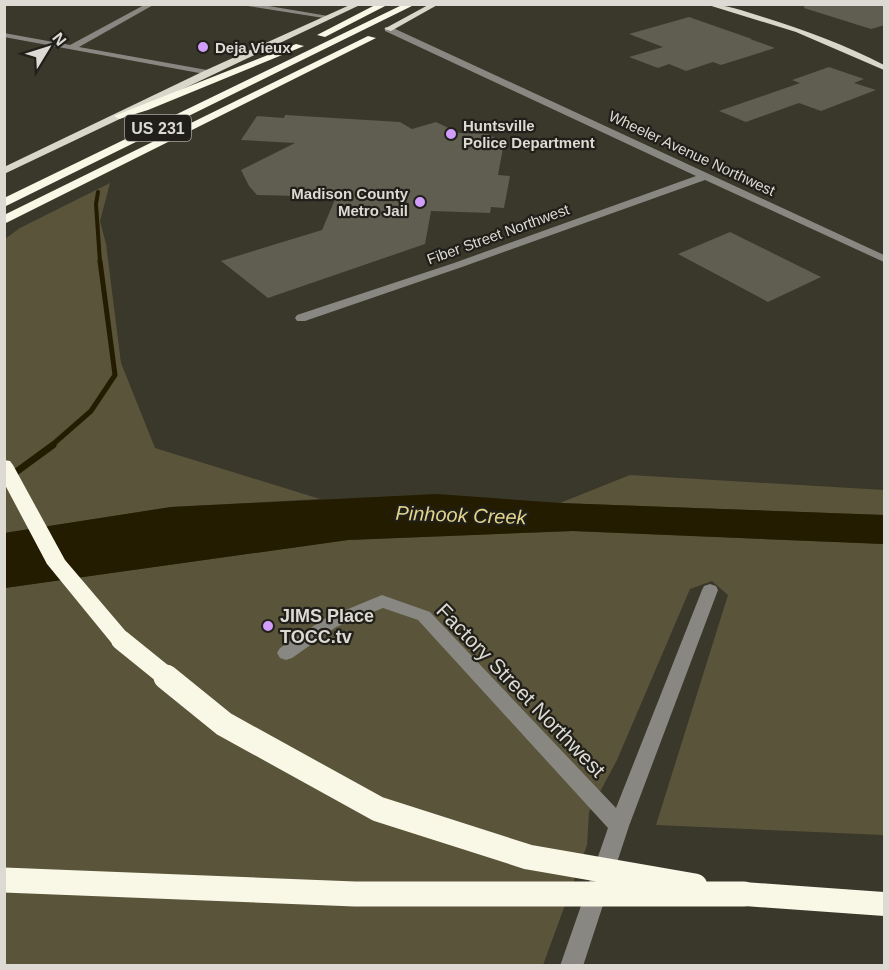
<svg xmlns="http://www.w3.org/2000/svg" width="889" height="970" viewBox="0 0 889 970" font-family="Arial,sans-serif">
<rect width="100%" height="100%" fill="#3a372b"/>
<path fill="#5a553a" d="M110,183L100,221L106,244L121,363L155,448L320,499L171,507L5,533V239L20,228Z
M630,475L884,490V515L560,503Z
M573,531L884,544V835L656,825L728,595L712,581L690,589L617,760L589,812L587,845L543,965H5L4,588L348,540Z"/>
<path fill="#231c00" d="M437,494L560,503L884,515V544L573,531L348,540L5,588L4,533L171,507Z"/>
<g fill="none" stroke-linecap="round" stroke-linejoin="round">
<path stroke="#231c00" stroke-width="4" d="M98,192L96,204L100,262"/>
<path stroke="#231c00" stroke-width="5" d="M51,446L91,411L115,375L100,261"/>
<path stroke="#231c00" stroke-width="7" d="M12,475L53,445"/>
</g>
<path fill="#605e50" d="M805,4H885V25L871,29L804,8Z
M689,17L752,39H750L775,48L721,65L713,62L686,71L669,64L658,68L629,57L663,47L629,34Z
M829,67L864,79L854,83L876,90L821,111L799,103L746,122L719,111L800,83L792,80Z
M285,115L400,122L412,129L436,122L459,133L488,134L504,143L498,175L510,176L504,208L491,207L490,213L431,211L425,244L268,298L221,261L322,230L336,197L257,195L249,186L241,170L295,143L241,140L257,116L284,118Z
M730,232L821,277L768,302L678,254Z"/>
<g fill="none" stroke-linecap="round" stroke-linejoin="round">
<path fill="#888781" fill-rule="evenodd" d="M146,4H155L79,47L207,70L210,71V75L4,37V33L70,45Z
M235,4H257L334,17L330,19Z
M385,27H391L884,255V262L705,180L462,267L305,321H297L295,318L297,315L454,263L696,176L385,31Z
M710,584L716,586L718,590L629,826L583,966H560L608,828L418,620L383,608L336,627L292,658L286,660L280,658L277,653L280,648L324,619L382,595L430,612L616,808L702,590L704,586Z"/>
<path fill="#d9d7ca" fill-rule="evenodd" d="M352,4H362L4,174V167L204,71Z
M430,4H439L391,31L384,29Z
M705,4C725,4 744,11 763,17C805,30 846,45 884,65V70L796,32Z"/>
<path fill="#f9f7e6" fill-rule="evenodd" d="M377,4H389L325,37L317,35Z
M404,4H416L4,207V198Z
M368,36L376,38L4,224V215Z
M296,44L304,46L148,110L119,119L114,116Z
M4,460L10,461L13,465L65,560L128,634L132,640L128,646L121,648L114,646L47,564L4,483Z
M744,882L884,892V916L744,906L735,902L731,894L735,886Z"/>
<path stroke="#f9f7e6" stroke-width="20" d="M121,640L168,678"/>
<path stroke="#f9f7e6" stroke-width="25" d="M166,677L224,724L378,809L528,857L695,886
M4,880L355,894H744"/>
</g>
<g fill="#d29dfd" stroke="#201f19" stroke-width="2">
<circle cx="203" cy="47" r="6"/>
<circle cx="451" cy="134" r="6"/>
<circle cx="420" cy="202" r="6"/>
<circle cx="268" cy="626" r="6"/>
</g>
<g text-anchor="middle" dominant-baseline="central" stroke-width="4.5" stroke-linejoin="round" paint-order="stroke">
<g font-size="15" font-weight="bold" fill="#dcdad2" stroke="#201f19" text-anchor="start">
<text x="215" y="47">Deja Vieux</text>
<text x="463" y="125">Huntsville<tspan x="463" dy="17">Police Department</tspan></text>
<text x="408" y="193" text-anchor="end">Madison County<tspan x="408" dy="17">Metro Jail</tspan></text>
</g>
<g font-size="15" fill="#dcdad2" stroke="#201f19">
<text transform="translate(692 153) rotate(25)">Wheeler Avenue Northwest</text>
<text transform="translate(498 234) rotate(-20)">Fiber Street Northwest</text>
</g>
<rect fill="#201f19" stroke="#a4a29a" stroke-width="1.5" x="125" y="115" width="66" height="26" rx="4.5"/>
<g font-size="16" font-weight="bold" fill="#dcdad2">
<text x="158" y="128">US 231</text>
</g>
<g font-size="18" font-weight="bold" fill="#dcdad2" stroke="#201f19" text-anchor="start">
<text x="280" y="616">JIMS Place<tspan x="280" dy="21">TOCC.tv</tspan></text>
</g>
<g font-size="20" font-style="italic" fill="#e2d48a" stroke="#201f19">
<text transform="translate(461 515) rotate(2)">Pinhook Creek</text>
</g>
<g font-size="21" fill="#dcdad2" stroke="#201f19">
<text transform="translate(521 690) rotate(46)">Factory Street Northwest</text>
</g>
</g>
<rect width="889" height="970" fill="none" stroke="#dcdad2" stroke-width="12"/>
<g transform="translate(48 48) rotate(52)" stroke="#201f19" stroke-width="4.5" paint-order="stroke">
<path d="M0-4.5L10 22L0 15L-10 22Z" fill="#dcdad2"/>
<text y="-9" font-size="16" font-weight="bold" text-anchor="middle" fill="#dcdad2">N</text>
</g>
</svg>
